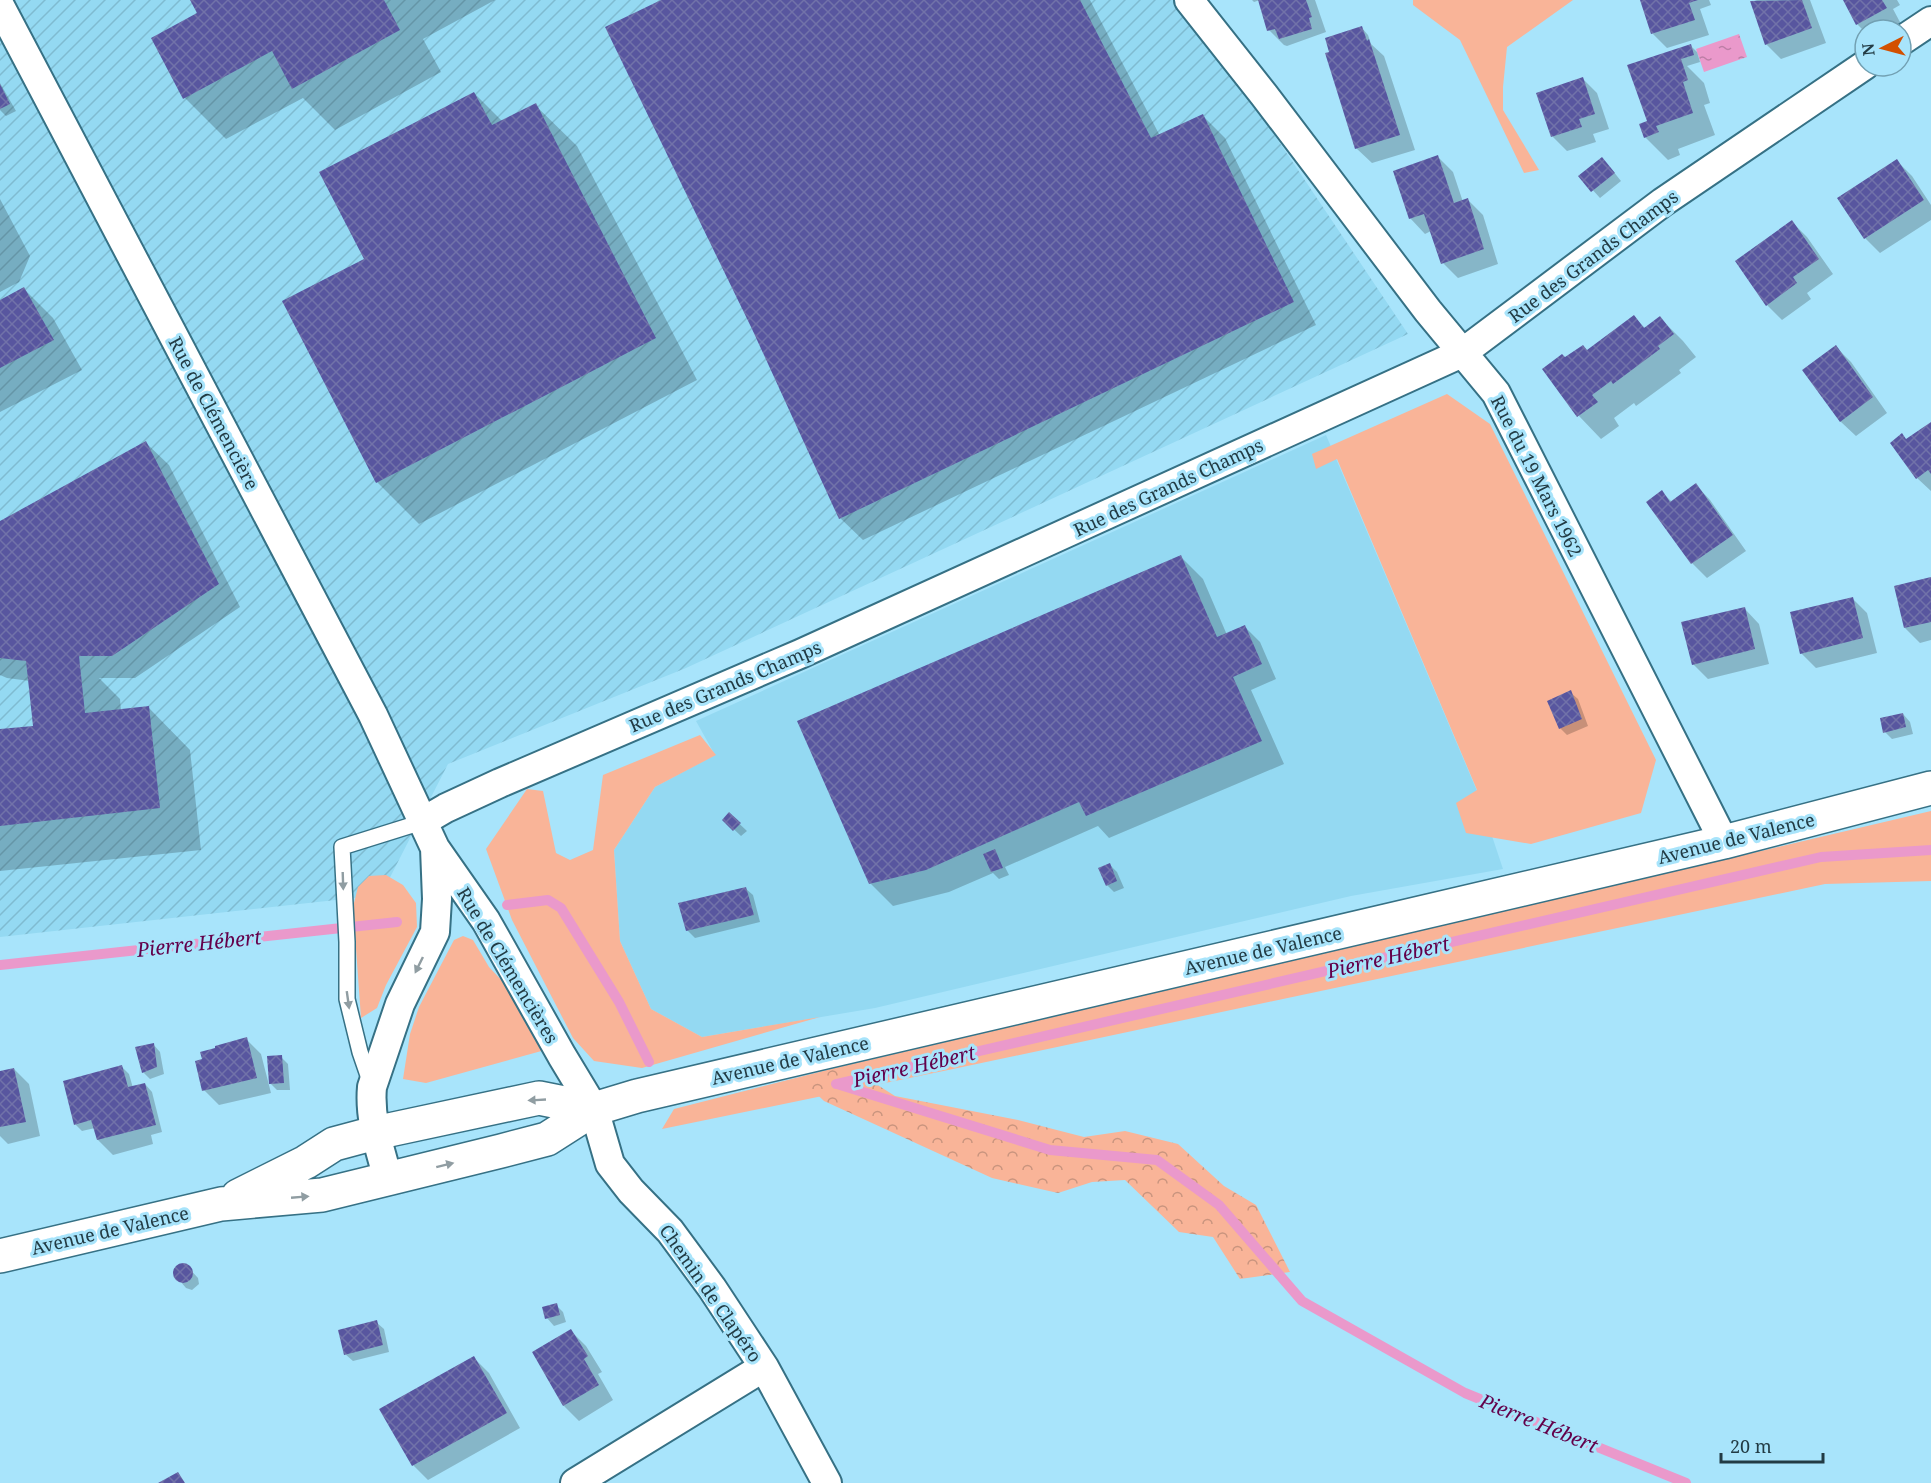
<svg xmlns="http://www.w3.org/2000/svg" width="1931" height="1483" viewBox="0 0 1931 1483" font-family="'Noto Serif',serif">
<defs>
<pattern id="industrial-furrows" width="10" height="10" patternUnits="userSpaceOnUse" patternTransform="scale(1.5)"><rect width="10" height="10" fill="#94d9f2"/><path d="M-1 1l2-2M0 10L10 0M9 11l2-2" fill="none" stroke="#7fbbd1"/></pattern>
<pattern id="forest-crowns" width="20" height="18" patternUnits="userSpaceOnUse" patternTransform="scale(1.5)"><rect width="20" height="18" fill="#f9b498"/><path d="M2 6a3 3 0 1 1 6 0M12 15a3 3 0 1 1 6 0" fill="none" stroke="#c9947e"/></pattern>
<pattern id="water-ripples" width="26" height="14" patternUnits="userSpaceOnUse" patternTransform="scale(1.5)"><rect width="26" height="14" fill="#ea99cb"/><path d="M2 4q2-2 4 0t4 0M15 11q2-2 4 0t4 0" fill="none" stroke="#bd7ea6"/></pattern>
<pattern id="building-cross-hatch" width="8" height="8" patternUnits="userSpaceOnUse" patternTransform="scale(1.5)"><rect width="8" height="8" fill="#58569f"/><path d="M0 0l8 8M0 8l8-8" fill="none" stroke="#7172a9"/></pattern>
</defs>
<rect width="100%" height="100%" fill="#a8e4fb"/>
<path fill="#94d9f2" d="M1326,435L1477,791L1503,869L1351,896L875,1008L702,1037L651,1009L620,941L614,850L655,787L715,755L696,721Z"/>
<path fill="url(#industrial-furrows)" d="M0,0H1184L1408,334L686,668L448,764L381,895L0,937Z"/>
<path fill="#f9b498" d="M1413,0H1573L1507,47L1503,87V110L1539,170L1524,173L1460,40L1413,5Z
M1447,394L1490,424L1656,760L1641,813L1531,844L1466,833L1456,803L1477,790L1337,459L1316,469L1312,454Z
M700,735L716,755L655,787L614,850L620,941L651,1009L702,1037L820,1017L642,1068L594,1061L573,1038L512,920L486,849L527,789L543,791L556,853L570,860L593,850L603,775Z
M1931,811V881L1825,884L953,1069L662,1129L674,1109L835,1068Z
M386,875L403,885L416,903L417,927L386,985L377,1008L361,1018L353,907L358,887L369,876Z
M463,936L473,940L489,967L525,1005L545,1050L426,1083L403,1079L410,1034L419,1007L454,940Z"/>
<path fill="url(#forest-crowns)" d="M835,1068L868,1079L895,1096L1018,1120L1084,1137L1125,1131L1178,1144L1224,1186L1256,1205L1290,1272L1240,1279L1213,1237L1179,1232L1125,1180L1092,1182L1058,1193L992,1178L824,1101L807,1085Z"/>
<path fill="url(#water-ripples)" d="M1739,34L1747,57L1704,72L1696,49Z"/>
<path fill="#0003" d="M192,0H495L423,39L441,72L335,130L303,98L226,139L185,98L199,13Z
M665,0H1090L1160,136L1203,116L1225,138L1316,325L863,540L840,518Z
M1252,0H1315L1326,32L1287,46L1284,45L1269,30L1260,0L1254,2Z
M1641,0H1709L1711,5L1700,9L1709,35L1667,48L1652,33Z
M1757,0H1810L1826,43L1781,59L1766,44L1752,2Z
M1845,0H1897L1900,5L1893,9L1901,24L1889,30H1865V32L1857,24Z
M1361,27L1368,35L1371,44L1384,56L1415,150L1372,163L1356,148Z
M1690,45L1697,52L1700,62L1687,66L1704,83L1710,103L1704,105L1715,135L1678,149L1680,155L1668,160L1645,137L1649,122L1629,66Z
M1582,78L1597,93L1609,129L1593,134L1596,142L1567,151L1552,136Z
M0,83L16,111L6,116L0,110Z
M474,93L502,121L535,105L577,146L697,380L419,524L377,482L366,259Z
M1438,157L1453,172L1463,202L1468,200L1483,215L1498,264L1458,278L1443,263L1431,231L1425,234L1410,218Z
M1897,161L1912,176L1931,205V220L1880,253L1865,238Z
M1609,166L1621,181L1600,198L1580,176Z
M0,199L30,256L19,282L0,292Z
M1792,222L1807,237L1833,274L1807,293L1811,299L1782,320L1767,305Z
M24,289L53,318L82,370L0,412V301Z
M1634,317L1646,329L1660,318L1683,341L1696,357L1679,370L1681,373L1636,406L1634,403L1614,418L1619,426L1601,439L1579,416L1544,369L1588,351Z
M1836,347L1851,362L1887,413L1856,436L1841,422L1804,371Z
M1931,423V491L1917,478L1907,440Z
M146,443L169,465L240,607L135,678H99L120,699L121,711L149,708L190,750L201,850L0,871V731L35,727L30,681L7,678L0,675V523Z
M1696,485L1710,500L1746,551L1707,578L1692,563L1662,492L1672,502Z
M1180,556L1203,579L1227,635L1245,627L1260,642L1276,679L1251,690L1284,764L1109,838L1098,826L1005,867L1009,875L999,879L993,873L949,892L893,906L870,883Z
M1931,579V640L1920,643L1905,628Z
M1852,598L1867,613L1877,653L1816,668L1801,653Z
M1744,608L1759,624L1769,664L1708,679L1693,664Z
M1570,692L1578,699L1588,726L1567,735L1560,728Z
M1903,714L1910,722L1913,734L1892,739L1885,732Z
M729,814L747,831L741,836L724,820Z
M1110,865L1117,872L1124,888L1114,892L1107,885Z
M745,888L753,895L760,922L695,938L687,930Z
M246,1039L261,1054L271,1093L219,1105L204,1090Z
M153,1044L160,1052L164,1074L150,1079L143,1072Z
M281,1057L288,1064L290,1090H277L270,1083Z
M122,1067L129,1074L133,1088L145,1084L152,1092L162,1132L151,1135L153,1144L113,1155L98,1140L95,1128L82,1131L75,1124Z
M14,1069L29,1084L40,1136L8,1144L0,1136V1072Z
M180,1265H186L198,1278L199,1284L192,1290L186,1288L175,1275V1269Z
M556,1305L563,1312L566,1322L554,1326L547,1318Z
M376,1322L384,1329L389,1352L353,1361L345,1354Z
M571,1331L586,1346L602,1372L598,1374L613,1400L579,1421L564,1406L534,1352Z
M474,1358L489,1373L520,1428L428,1480L413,1465Z"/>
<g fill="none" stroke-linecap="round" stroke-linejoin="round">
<path stroke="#ea99cb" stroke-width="10" d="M507,905L548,900L561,908L619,1002L649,1062
M0,965L397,922
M836,1084L1821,857L1931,850
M837,1084L1050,1150L1157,1160L1219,1205L1302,1301L1465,1393L1686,1483"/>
</g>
<path fill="url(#building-cross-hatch)" d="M190,0H384L400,30L292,89L272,51L183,99L151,38L197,13Z
M661,0H1080L1151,138L1203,114L1294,302L839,519L752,329L605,27Z
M1258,0H1306L1312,17L1309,18L1312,29L1279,39L1275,29L1267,31Z
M1640,0H1698L1689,3L1695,20L1651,34Z
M1802,0L1812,28L1765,45L1750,1Z
M1843,0H1882L1887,8L1856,25Z
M1362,26L1367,41L1369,39L1400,135L1355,149L1325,53L1329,52L1325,38Z
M1691,44L1694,55L1681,59L1688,80L1683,82L1693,113L1656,126L1659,132L1644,138L1639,124L1647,121L1627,65Z
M1583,77L1595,114L1579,119L1582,127L1551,137L1536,93Z
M0,84L10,104L0,109Z
M474,92L492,125L536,103L656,338L376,483L282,301L364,259L319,172Z
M1438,155L1454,203L1468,198L1484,249L1441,264L1424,214L1409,219L1393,171Z
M1602,157L1615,173L1591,192L1578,176Z
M1897,159L1924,200L1864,239L1837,198Z
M1792,220L1819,259L1793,277L1797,283L1766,306L1735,261Z
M24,287L54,340L0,368V300Z
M1634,315L1644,328L1660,316L1674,334L1658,346L1660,349L1613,384L1611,381L1592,395L1598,402L1577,417L1542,369L1562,354L1565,357L1583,345L1587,350Z
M1836,345L1873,397L1840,422L1802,370Z
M1931,422V474L1928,470L1916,479L1890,443L1902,433L1906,439Z
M146,441L219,584L112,656H79L85,713L149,706L160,808L0,826V729L33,726L26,661L0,658V521Z
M1696,483L1733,535L1691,564L1646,502L1662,490L1670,502Z
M1181,555L1217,637L1245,625L1262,664L1233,677L1262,741L1086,816L1079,802L926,870L869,884L797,721Z
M1931,577V622L1904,628L1894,586Z
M1853,597L1863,638L1800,654L1790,612Z
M1745,607L1755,649L1692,665L1681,622Z
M1571,690L1582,719L1559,729L1547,701Z
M1903,713L1906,727L1883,733L1880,718Z
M729,812L741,823L733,831L722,820Z
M995,849L1003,868L991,872L983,854Z
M1110,863L1117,881L1106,886L1098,868Z
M746,887L754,915L686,931L678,903Z
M247,1037L257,1078L202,1091L195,1061L202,1059L200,1052L215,1048V1046Z
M154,1043L157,1067L142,1073L135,1047Z
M282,1055L284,1083L269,1084L267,1056Z
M122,1065L128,1087L145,1083L156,1125L97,1140L91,1120L74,1125L63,1081Z
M14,1068L26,1122L0,1127V1071Z
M173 1273a10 10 0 1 1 20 0a10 10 0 1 1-20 0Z
M557,1303L560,1315L545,1319L542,1307Z
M377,1320L383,1345L344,1355L338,1330Z
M571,1329L588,1356L584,1359L599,1385L563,1406L532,1352Z
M474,1356L507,1413L412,1466L379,1409Z
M178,1472L185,1483H158Z"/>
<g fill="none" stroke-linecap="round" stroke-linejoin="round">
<defs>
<path id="service" d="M371,1084L360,1052L347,999V942L342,847L422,822"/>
<path id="minor" d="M1189,0L1264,95L1428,311L1496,393L1724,842
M0,6L373,715L435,848L486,921L562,1056L594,1109L610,1164L631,1191L670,1231L712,1288L764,1367L827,1483
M1901,41L1931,21
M422,822L446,808L500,783L800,654L1462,353L1663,202L1865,65
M388,1179C380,1149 369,1119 372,1087L400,1004L435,932L437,899L435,848
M575,1483L764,1367"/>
<path id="secondary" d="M238,1196L306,1162L334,1144L375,1133L539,1098L594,1109
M0,1256L221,1204L322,1195L501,1151L547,1139L594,1109L637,1096L1724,842L1931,788"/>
</defs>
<use href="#service" stroke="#367185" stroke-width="18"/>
<use href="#minor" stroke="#367185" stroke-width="32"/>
<use href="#secondary" stroke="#367185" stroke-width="36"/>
<use href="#service" stroke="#fff" stroke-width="15"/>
<use href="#minor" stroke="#fff" stroke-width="28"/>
<use href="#secondary" stroke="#fff" stroke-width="33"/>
</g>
<defs><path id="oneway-solid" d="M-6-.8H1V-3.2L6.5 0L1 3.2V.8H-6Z" transform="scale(1.5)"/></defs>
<g fill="#909da2">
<use href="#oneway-solid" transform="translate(343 881) rotate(88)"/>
<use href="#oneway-solid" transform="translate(419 965) rotate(116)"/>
<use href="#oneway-solid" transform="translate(348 1000) rotate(82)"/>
<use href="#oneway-solid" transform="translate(537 1100) rotate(177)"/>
<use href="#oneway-solid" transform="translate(445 1165) rotate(-14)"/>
<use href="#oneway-solid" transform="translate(300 1197) rotate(-5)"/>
</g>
<g text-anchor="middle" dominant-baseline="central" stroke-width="6" stroke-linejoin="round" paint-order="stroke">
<g font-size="18" fill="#223b44" stroke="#a8e4fb">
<text transform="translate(1593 256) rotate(-37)">Rue des Grands Champs</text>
<text transform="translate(214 413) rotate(62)">Rue de Clémencière</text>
<text transform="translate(1537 476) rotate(63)">Rue du 19 Mars 1962</text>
<text transform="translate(1168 487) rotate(-25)">Rue des Grands Champs</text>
<text transform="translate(725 686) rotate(-23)">Rue des Grands Champs</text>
<text transform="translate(1736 838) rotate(-14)">Avenue de Valence</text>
<text transform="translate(1263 950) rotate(-13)">Avenue de Valence</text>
<text transform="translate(508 965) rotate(59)">Rue de Clémencières</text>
<text transform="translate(790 1060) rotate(-13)">Avenue de Valence</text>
<text transform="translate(110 1230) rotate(-13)">Avenue de Valence</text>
<text transform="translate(711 1293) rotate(55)">Chemin de Clapéro</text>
</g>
<g font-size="20" font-style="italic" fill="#63004a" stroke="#a8e4fb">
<text transform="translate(199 943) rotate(-6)">Pierre Hébert</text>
<text transform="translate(1388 957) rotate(-13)">Pierre Hébert</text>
<text transform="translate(914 1066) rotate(-13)">Pierre Hébert</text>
<text transform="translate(1539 1423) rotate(22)">Pierre Hébert</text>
</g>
</g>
<g transform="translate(1883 48) rotate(264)"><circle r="28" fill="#a8e4fb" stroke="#72a0b2" stroke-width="1.5"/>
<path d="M0-4.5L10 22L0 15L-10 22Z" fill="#d35000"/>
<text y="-9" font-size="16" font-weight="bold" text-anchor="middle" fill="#223b44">N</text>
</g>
<path d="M1721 1453v9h102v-9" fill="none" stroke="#223b44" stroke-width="3"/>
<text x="1730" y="1453" font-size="18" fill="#223b44" stroke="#a8e4fb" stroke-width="4.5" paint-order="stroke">20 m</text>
</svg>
